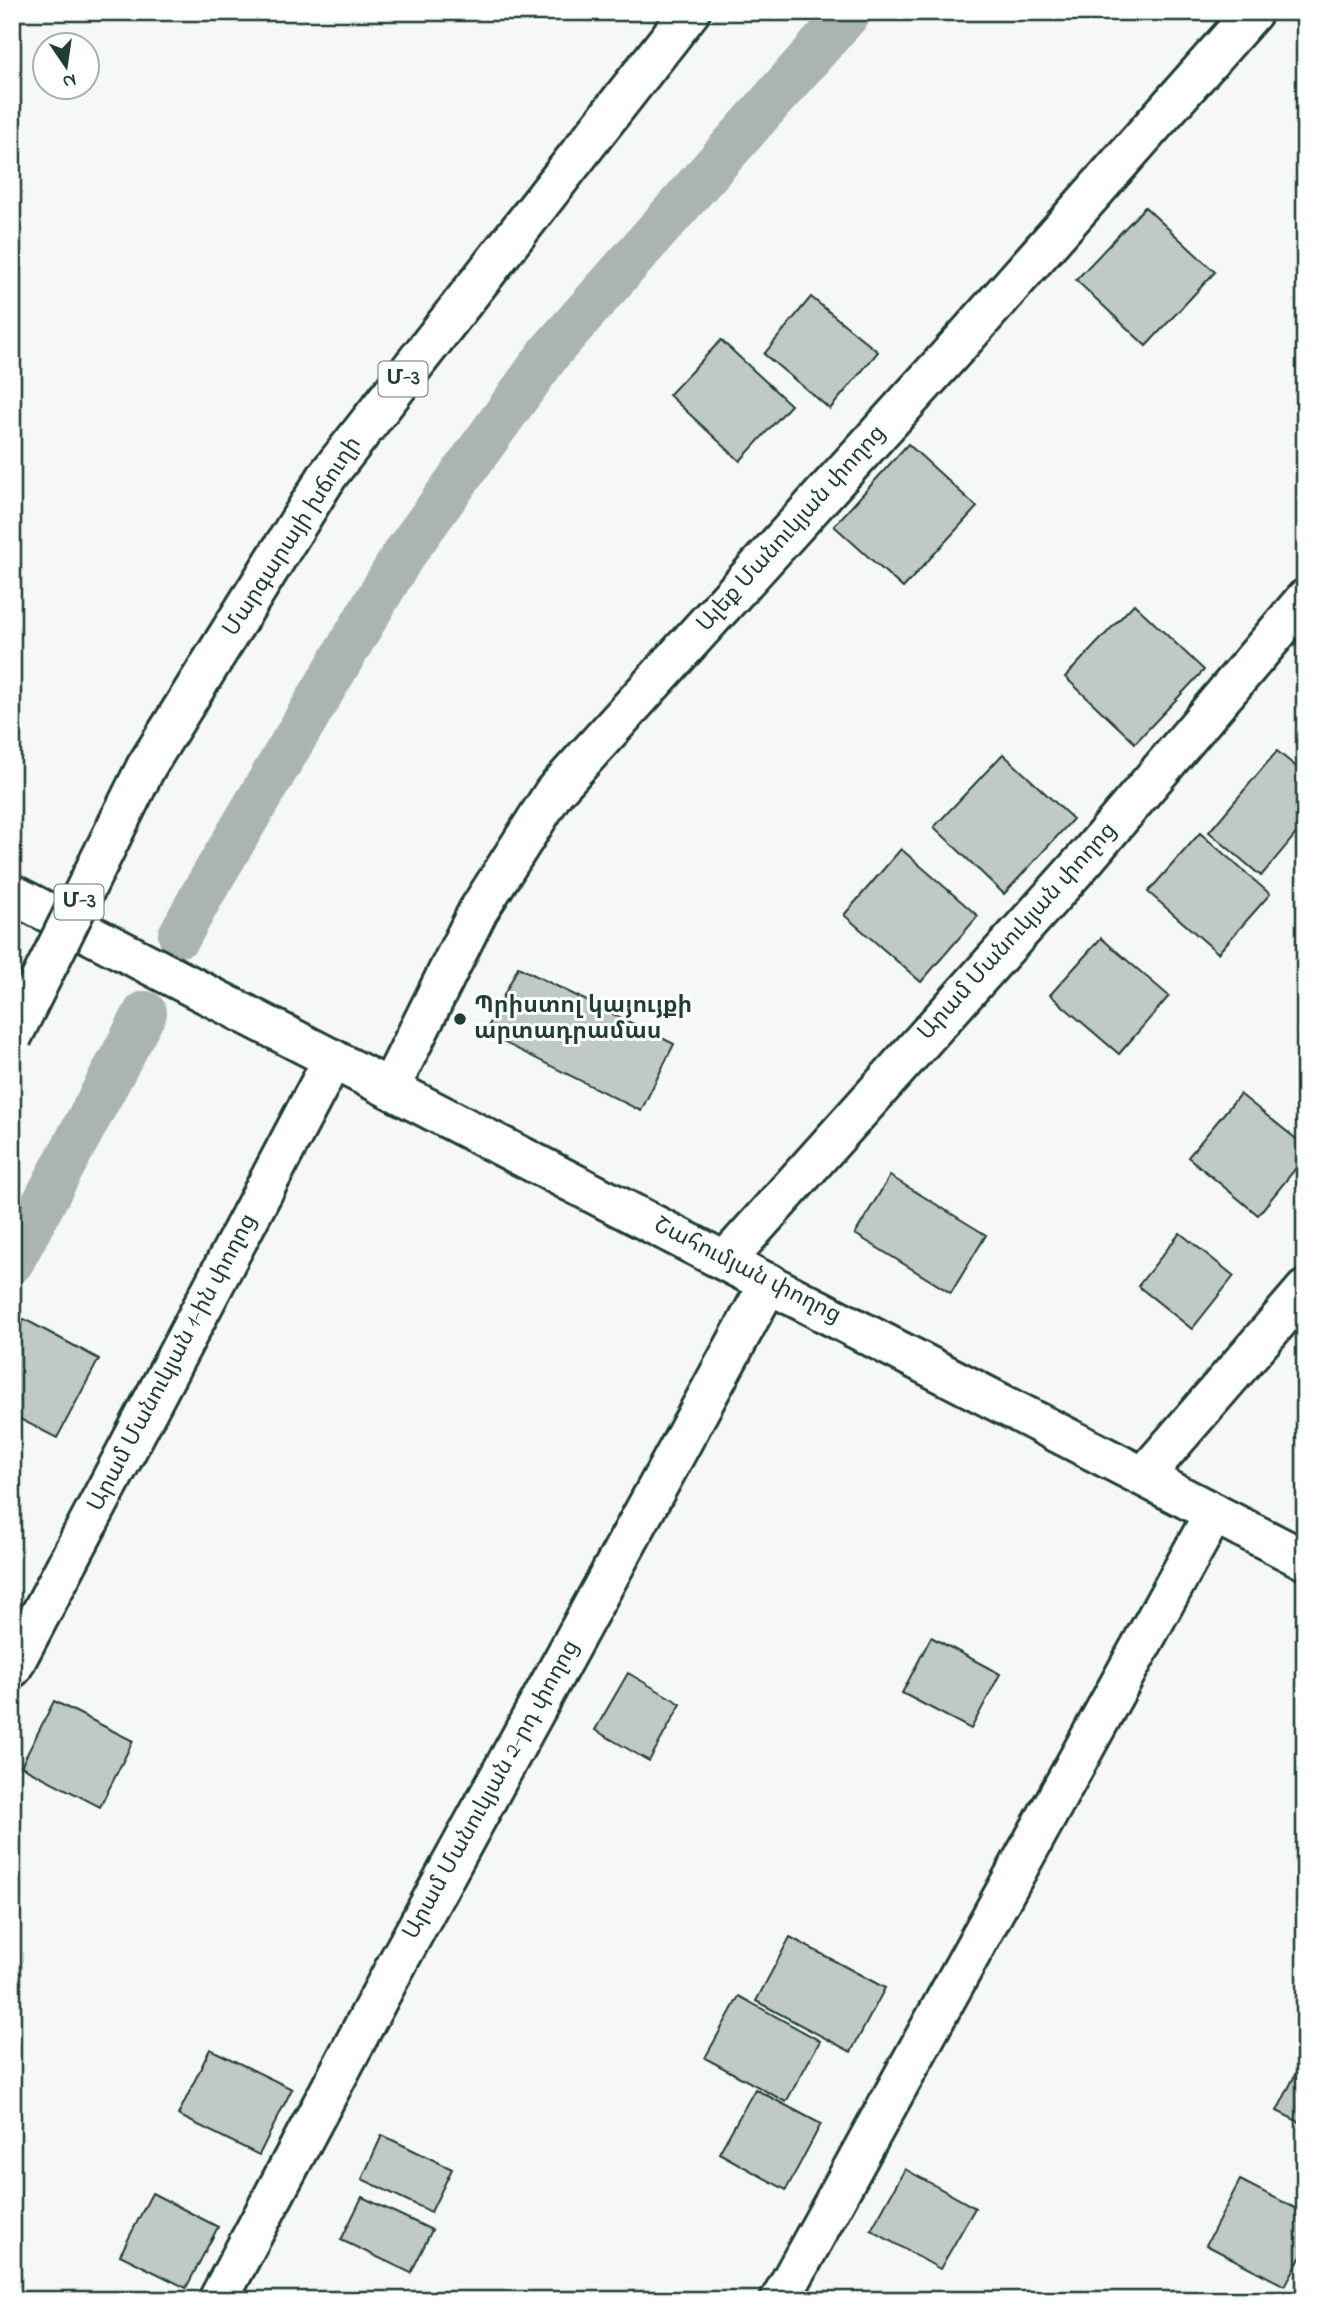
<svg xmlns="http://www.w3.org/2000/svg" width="1317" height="2312" viewBox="0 0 1317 2312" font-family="'Indie Flower','Noto Sans Armenian',sans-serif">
<rect width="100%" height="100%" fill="#f6f7f7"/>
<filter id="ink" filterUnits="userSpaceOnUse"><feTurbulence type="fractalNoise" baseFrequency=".0143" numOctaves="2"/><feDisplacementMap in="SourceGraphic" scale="14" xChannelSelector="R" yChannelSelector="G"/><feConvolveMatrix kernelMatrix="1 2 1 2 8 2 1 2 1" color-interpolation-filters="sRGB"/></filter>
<g filter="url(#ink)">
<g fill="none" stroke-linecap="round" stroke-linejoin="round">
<path stroke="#aab5b1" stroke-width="44" d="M180,935L203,893L402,557L550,352L850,12
M12,1262L145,1013"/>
</g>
<path fill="#c0c9c6" stroke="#1f3d34" stroke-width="2" d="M1145,207L1215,272L1146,346L1076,280Z
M811,297L878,352L830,409L764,354Z
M721,340L791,405L740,461L669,395Z
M908,444L977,507L903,588L834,526Z
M1134,604L1204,670L1135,743L1065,677Z
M1277,751L1305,774V823L1261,876L1209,832Z
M1003,754L1073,819L1004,894L934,827Z
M1200,833L1270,894L1218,953L1148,892Z
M901,849L978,916L921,982L844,915Z
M1101,938L1169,996L1119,1054L1050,995Z
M518,967L674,1044L641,1111L485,1033Z
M1240,1094L1305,1146V1157L1258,1215L1188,1157Z
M890,1176L986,1235L951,1293L855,1234Z
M1180,1233L1234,1276L1192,1329L1138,1286Z
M24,1319L99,1359L57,1438L12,1415V1340Z
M931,1637L1000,1674L971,1729L902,1693Z
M628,1673L681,1704L649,1761L595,1730Z
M54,1701L133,1741L100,1807L21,1766Z
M790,1937L885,1988L851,2052L756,2001Z
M739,1996L820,2041L786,2102L705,2058Z
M210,2049L292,2089L259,2155L178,2115Z
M1305,2055V2125L1277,2111Z
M755,2089L821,2124L786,2190L719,2153Z
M382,2135L452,2169L431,2212L362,2179Z
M905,2169L975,2208L940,2269L871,2230Z
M1240,2180L1305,2213V2249L1285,2286L1206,2245Z
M152,2193L218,2227L186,2288L120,2255Z
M362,2197L432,2230L411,2273L341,2240Z"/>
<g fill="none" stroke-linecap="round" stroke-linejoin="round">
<defs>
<path id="street" d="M390,1088L478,911L554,792L965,338L1253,12
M726,1260L1087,857L1305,599
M1144,1476L1305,1290
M12,1668L333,1059
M218,2300L399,1960L769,1283
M780,2300L1214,1513"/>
<path id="secondary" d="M12,894L1305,1560"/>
<path id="highway" d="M146,767L328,475L690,12"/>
</defs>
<use href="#street" stroke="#1f3d34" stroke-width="44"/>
<use href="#secondary" stroke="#1f3d34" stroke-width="44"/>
<use href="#highway" stroke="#1f3d34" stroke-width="44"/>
<use href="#street" stroke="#fff" stroke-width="38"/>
<use href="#secondary" stroke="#fff" stroke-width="38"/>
<use href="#highway" stroke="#fff" stroke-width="38"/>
<defs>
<path id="highway-bridge" d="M12,1037L146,767"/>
</defs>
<use href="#highway-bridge" stroke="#1f3d34" stroke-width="44" stroke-linecap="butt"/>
<use href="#highway-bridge" stroke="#fff" stroke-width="38"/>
</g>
</g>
<circle fill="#1f3d34" stroke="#fff" stroke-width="2.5" cx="460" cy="1019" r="7"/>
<g text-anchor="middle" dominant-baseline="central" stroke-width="6" stroke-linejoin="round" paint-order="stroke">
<g fill="#fff" stroke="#627771" stroke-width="2">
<rect x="378.5" y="361.5" width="49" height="35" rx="5"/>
<rect x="54.5" y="884.5" width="49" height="35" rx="5"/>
</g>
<g font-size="21" font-weight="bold" fill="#1f3d34">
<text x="403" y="379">Մ-3</text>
<text x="79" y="902">Մ-3</text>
</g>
<g font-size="23" fill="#1f3d34" stroke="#fff">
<text transform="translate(792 529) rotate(-48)">Ալեք Մանուկյան փողոց</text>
<text transform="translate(293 537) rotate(-57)">Մարգարայի խճուղի</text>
<text transform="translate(1018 932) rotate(-48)">Արամ Մանուկյան փողոց</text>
<text transform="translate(747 1271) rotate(27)">Շահումյան փողոց</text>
<text transform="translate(173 1363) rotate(-62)">Արամ Մանուկյան 1-ին փողոց</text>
<text transform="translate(492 1790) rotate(-61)">Արամ Մանուկյան 2-րդ փողոց</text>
</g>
<g font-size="23" font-weight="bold" fill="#1f3d34" stroke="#fff" text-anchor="start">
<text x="474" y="1006">Պրիստոլ կայույքի<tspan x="474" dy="26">արտադրամաս</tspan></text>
</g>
</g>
<rect width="1317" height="2312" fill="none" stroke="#fff" stroke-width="42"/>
<rect x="21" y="21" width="1275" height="2270" fill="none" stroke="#1f3d34" stroke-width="2.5" filter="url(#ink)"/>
<g transform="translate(66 66) rotate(167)"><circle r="33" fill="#ffffff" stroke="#a5b1ae" stroke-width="2"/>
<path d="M0-5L12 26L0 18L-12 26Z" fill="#1f3d34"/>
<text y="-10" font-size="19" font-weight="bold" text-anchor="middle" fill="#1f3d34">N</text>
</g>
</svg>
